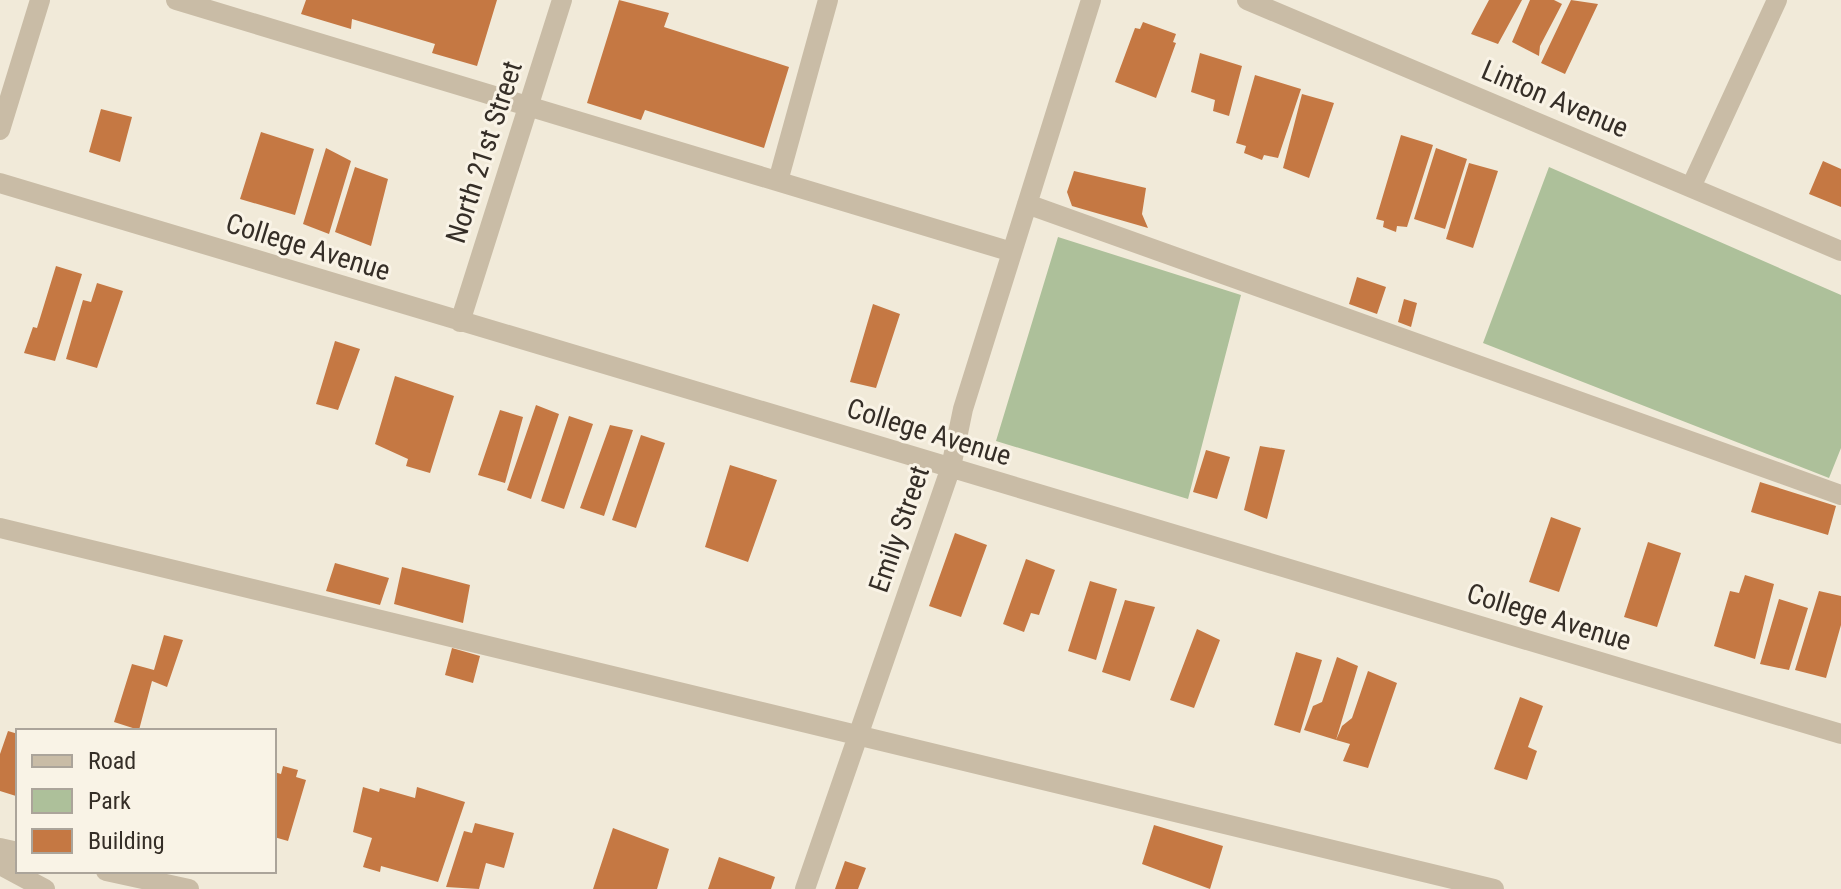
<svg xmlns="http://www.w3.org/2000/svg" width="1841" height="889" viewBox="0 0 1841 889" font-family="'Roboto Condensed',sans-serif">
<rect width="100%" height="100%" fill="#f1ead9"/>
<path fill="#adc09a" d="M1549,167L1841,295V448L1829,478L1483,343Z
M1058,237L1241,295L1188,499L996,441Z"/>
<path fill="#c57843" d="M306,0H497L477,66L432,53L435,44L352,19L351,29L301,14Z
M619,0L669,13L664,27L789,67L764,148L645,110L641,120L587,103Z
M1489,0H1522L1498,44L1471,34Z
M1530,0H1554L1562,4L1540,46L1539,56L1512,42Z
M1571,0L1598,4L1565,74L1541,63Z
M1143,22L1176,34L1173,42L1176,43L1156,98L1115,82L1135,28L1140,29Z
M1200,53L1242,66L1229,116L1213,111L1215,100L1191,92Z
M1255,75L1301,89L1278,158L1264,155L1262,160L1244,153L1246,146L1236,143Z
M1302,94L1334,103L1309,178L1283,168Z
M101,109L132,117L120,162L89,152Z
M261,132L314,149L295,215L240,199Z
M1401,135L1433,145L1407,227L1397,226L1396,232L1383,227L1384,221L1376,219Z
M326,148L351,161L329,234L303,224Z
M1436,148L1467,159L1445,229L1414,219Z
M1823,161L1841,169V207L1809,194Z
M1469,163L1498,171L1473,248L1446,239Z
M355,167L388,179L371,246L335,232Z
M1074,171L1146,188L1142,214L1148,228L1072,206L1067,192Z
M56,266L82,274L55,361L24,353L33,327L37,328Z
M1357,277L1386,287L1377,314L1349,304Z
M97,283L123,291L97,368L66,359L83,300L91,302Z
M1404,299L1417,303L1411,327L1398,322Z
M873,304L900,314L876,388L850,382Z
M335,341L360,349L338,410L316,404Z
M395,376L454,396L430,473L406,466L408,459L375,444Z
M536,405L559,414L531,499L507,490Z
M500,410L523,417L505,483L478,475Z
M569,416L593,424L564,509L541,501Z
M610,425L633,430L604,516L580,508Z
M641,435L665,443L636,528L612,520Z
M1260,446L1285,450L1267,519L1244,510Z
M1206,450L1230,457L1217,499L1193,492Z
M730,465L777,480L748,562L705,547Z
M1760,482L1836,506L1828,535L1751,512Z
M1551,517L1581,528L1559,592L1529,582Z
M955,533L987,545L961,617L929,606Z
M1648,542L1681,553L1657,627L1624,617Z
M1026,559L1055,570L1039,615L1031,613L1024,632L1003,624Z
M335,563L389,578L380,605L326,591Z
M402,567L470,585L463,623L394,604Z
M1745,575L1774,584L1755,659L1714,646L1730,591L1739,593Z
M1090,581L1117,589L1096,660L1068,651Z
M1819,591L1841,596V625L1826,678L1795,670Z
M1779,599L1808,608L1789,670L1760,664Z
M1125,600L1155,607L1130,681L1102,672Z
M1197,629L1220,640L1194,708L1170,700Z
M164,635L183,640L167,687L152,681L139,730L114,722L132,664L154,670Z
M452,648L480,656L473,683L445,675Z
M1296,652L1322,660L1300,733L1274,725Z
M1337,657L1358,666L1336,740L1342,726L1352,718L1368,671L1397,683L1368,768L1343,761L1350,744L1336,740L1304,730L1313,706L1322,702Z
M1520,697L1543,706L1528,747L1537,751L1527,780L1494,769Z
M8,731L18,734L16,796L0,791V754Z
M283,766L298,770L296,777L306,780L288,841L274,837V772L281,774Z
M363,787L379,792L380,788L415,798L417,787L465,802L438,882L381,866L380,872L363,867L372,838L353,832Z
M475,823L514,833L504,868L486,863L479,889L446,887L464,831L472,833Z
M1154,825L1223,846L1210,889L1142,864Z
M613,828L669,849L657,889H593Z
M719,857L775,877L771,889H708Z
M845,861L866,868L858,889H835Z"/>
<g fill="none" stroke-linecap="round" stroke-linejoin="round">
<path stroke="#c9bca6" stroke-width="20" d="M176,0L1012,252
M1247,0L1841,251
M0,130L40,0
M778,181L828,0
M0,183L1841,734
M1691,187L1777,0
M1027,204L1841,495
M460,322L562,0
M0,528L1494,889
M0,848L18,852
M0,865L45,889
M106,871L189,889
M805,889L951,467L963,409L1091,0"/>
</g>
<g text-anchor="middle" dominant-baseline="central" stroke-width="6" stroke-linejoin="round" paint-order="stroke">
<g font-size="28" fill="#352e27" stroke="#f9f3e6">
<text transform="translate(1555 99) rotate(23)">Linton Avenue</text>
<text transform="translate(484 152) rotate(-72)">North 21st Street</text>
<text transform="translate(308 247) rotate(17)">College Avenue</text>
<text transform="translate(929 432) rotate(17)">College Avenue</text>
<text transform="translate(899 529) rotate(-71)">Emily Street</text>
<text transform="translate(1549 617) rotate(17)">College Avenue</text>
</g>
</g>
<rect x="16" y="729" width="260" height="144" fill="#f9f3e6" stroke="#aba49a" stroke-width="2"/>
<rect x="32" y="755" width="40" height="12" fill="#c9bca6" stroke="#aba49a" stroke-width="2"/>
<text x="88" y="769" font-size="24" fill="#352e27">Road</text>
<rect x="32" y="789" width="40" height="24" fill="#adc09a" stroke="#aba49a" stroke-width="2"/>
<text x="88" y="809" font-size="24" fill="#352e27">Park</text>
<rect x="32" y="829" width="40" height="24" fill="#c57843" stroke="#aba49a" stroke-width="2"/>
<text x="88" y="849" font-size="24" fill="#352e27">Building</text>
</svg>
